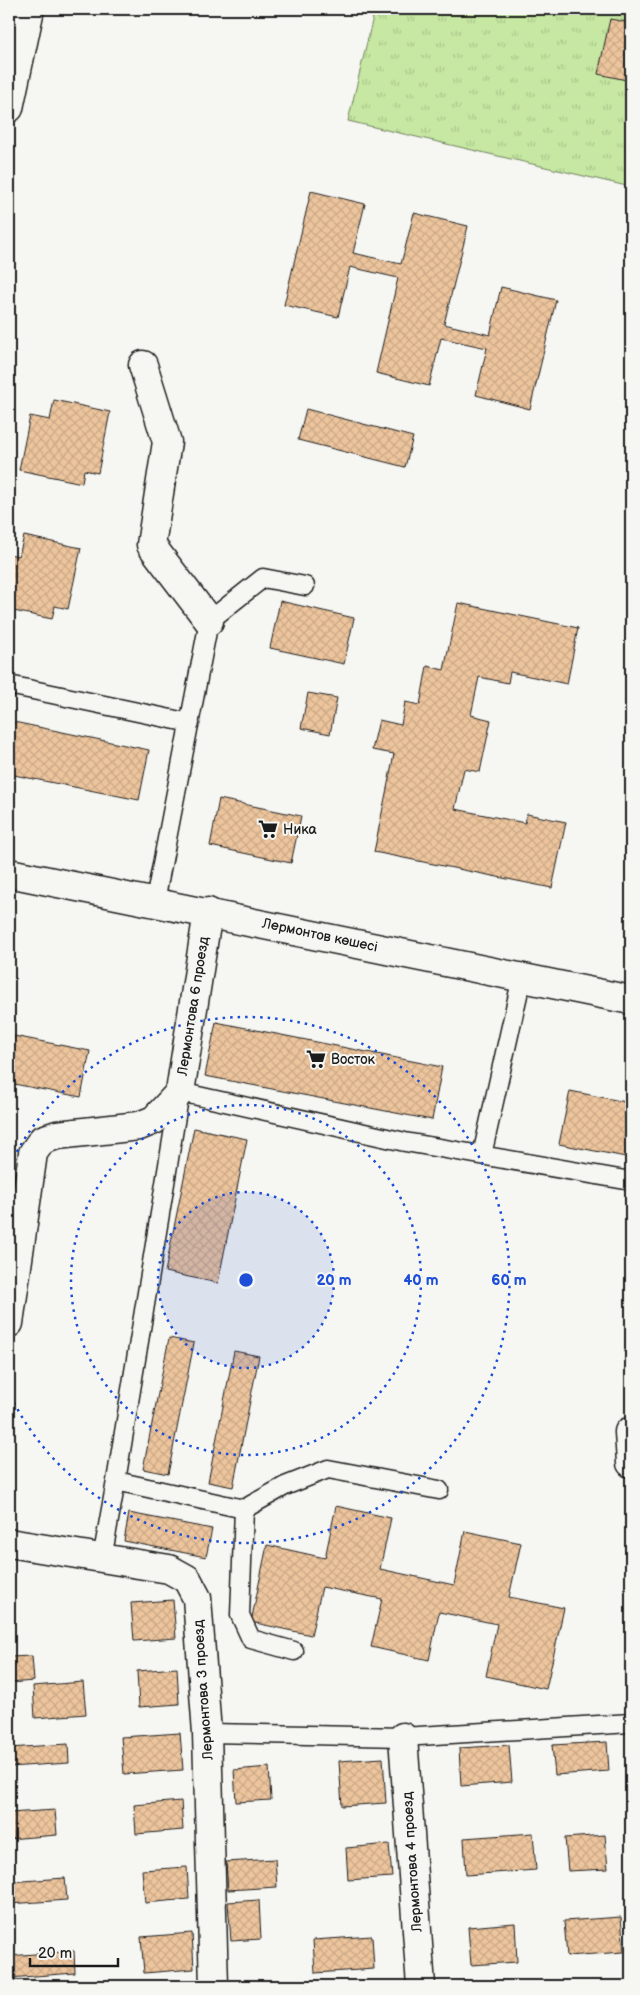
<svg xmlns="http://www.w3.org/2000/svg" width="640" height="1995" viewBox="0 0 640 1995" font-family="'Balsamiq Sans',sans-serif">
<defs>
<pattern id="grass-tufts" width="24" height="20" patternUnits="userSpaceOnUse" patternTransform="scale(1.25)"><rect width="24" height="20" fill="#c6e8a2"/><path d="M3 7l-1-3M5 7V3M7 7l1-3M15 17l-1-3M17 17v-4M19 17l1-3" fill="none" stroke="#aac68b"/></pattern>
<pattern id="building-cross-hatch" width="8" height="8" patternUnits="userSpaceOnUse" patternTransform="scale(1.25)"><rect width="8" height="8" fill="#edc59d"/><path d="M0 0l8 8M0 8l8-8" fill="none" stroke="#cba987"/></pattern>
</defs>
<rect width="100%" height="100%" fill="#f6f6f2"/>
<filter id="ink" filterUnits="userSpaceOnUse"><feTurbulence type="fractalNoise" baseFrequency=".02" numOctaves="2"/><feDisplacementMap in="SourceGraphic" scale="10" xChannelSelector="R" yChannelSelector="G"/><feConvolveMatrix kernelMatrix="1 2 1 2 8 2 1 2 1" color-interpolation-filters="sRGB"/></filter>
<g filter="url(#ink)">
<path fill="url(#grass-tufts)" stroke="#71825f" d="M375,9H631V187L348,121Z"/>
<path fill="url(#building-cross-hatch)" stroke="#1c1c1c" d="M610,19L631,23V81L598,74Z
M311,191L365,204L353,253L401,264L414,213L468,226L444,324L490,335L501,287L556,300L530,409L476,395L487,348L441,338L429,386L376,373L398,278L350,267L338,317L284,305Z
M54,400L110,412L98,473L84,470L82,483L19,470L30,416L50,420Z
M306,409L413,437L405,467L298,440Z
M24,536L81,548L68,609L55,606L52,619L9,610V554L19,556Z
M280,601L354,618L344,664L270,648Z
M458,603L578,628L567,684L510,672L508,683L479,677L471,715L491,720L480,772L464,769L455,809L525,823L527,814L566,822L552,888L374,852L394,754L372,750L379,720L401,725L405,702L420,705L427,666L444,670Z
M308,693L337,698L330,734L301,728Z
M9,721L149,750L139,800L9,774Z
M219,799L301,816L291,863L210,846Z
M216,1022L442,1067L432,1120L205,1076Z
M14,1036L90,1051L81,1097L9,1083V1045H13Z
M570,1091L631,1103V1158L559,1144Z
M194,1128L247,1139L218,1283L165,1272Z
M169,1338L194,1343L168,1474L143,1469Z
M234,1351L259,1356L233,1487L208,1482Z
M336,1506L391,1518L380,1569L454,1585L465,1531L521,1543L509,1597L564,1608L546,1689L486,1676L497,1624L439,1612L429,1660L371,1647L382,1599L322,1587L311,1635L251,1622L267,1545L325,1558Z
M129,1513L212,1529L206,1557L124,1541Z
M173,1600L176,1638L134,1641L131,1603Z
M32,1656L34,1681L9,1683V1657Z
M177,1668L179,1704L139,1707L137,1671Z
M83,1682L86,1714L35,1718L33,1686Z
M180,1733L183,1770L124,1774L121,1737Z
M607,1742L609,1771L555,1775L552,1745Z
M68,1744L69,1763L9,1767V1748Z
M509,1745L512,1782L461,1786L459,1748Z
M383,1758L386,1803L342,1806L339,1761Z
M269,1767L271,1800L236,1802L234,1770Z
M181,1801L183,1830L136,1834L134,1805Z
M55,1810L57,1835L9,1839V1813Z
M533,1833L536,1870L466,1875L464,1838Z
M605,1835L608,1869L568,1871L565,1838Z
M389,1844L392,1877L348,1880L346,1848Z
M275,1859L277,1887L228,1890L226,1862Z
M187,1867L189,1899L145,1903L142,1870Z
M65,1878L67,1900L9,1904V1882Z
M259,1900L261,1939L231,1941L228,1902Z
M621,1917L624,1952L567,1956L564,1921Z
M515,1923L517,1962L471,1965L468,1927Z
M192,1933L194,1969L144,1973L141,1937Z
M372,1936L374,1969L315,1973L313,1940Z
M74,1951L75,1973L9,1978V1956Z"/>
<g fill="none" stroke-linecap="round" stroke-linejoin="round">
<defs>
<path id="service" d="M9,685L190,723
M155,901L209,621L263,578L305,586
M482,1155L522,977
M244,1509L285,1486L328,1469L439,1490
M102,1559L116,1481
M294,1651L251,1639L240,1615L244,1509L116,1481L180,1092L405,1142L631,1181
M207,1733L403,1737L631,1723"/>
<path id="minor" d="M143,365L167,442L151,545L209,621
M9,1323L33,1153L42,1140L57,1135L139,1126L154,1120L180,1092L208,912
M629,1432L631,1463
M9,1543L169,1569L187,1579L197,1598L207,1733L214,1986
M403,1737L421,1986"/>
<path id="tertiary" d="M9,108L30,9
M9,873L631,1000"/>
</defs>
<use href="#service" stroke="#1c1c1c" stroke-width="21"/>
<use href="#minor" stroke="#1c1c1c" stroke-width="31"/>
<use href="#tertiary" stroke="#1c1c1c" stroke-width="31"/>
<use href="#service" stroke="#f6f6f2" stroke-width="18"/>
<use href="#minor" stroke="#f6f6f2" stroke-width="28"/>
<use href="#tertiary" stroke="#f6f6f2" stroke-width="28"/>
</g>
</g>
<circle cx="246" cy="1280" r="88" fill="#1d4ed8" fill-opacity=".12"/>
<g fill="none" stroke="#1d4ed8" stroke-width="2.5" stroke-dasharray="2.5 5">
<circle cx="246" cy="1280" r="88"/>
<circle cx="246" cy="1280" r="175"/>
<path d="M10 1165A263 263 0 1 1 10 1395"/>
</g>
<defs>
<symbol id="supermarket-bare" viewBox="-9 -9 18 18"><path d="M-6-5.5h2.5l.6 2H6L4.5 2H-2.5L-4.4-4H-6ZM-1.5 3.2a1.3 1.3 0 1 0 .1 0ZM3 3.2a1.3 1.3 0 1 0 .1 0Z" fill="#1c1c1c" stroke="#f6f6f2" stroke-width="2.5" paint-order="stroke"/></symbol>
</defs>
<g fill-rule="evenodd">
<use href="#supermarket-bare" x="254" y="815" width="28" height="28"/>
<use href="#supermarket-bare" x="302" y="1045" width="28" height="28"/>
</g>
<g text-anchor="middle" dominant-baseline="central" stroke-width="4" stroke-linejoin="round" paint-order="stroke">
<g font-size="14" fill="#1c1c1c" stroke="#f6f6f2" text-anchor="start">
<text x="283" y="829">Ника</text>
<text x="331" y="1059">Восток</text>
</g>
<g font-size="14" fill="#1c1c1c" stroke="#f6f6f2">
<text transform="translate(320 935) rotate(12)">Лермонтов көшесі</text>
<text transform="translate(193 1006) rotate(-81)">Лермонтова 6 проезд</text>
<text transform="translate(203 1690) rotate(-94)">Лермонтова 3 проезд</text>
<text transform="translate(412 1862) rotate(-94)">Лермонтова 4 проезд</text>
</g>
</g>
<circle cx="246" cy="1280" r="8" fill="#1d4ed8" stroke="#f6f6f2" stroke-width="2.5"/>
<g font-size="15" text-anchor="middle" font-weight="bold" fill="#1d4ed8" stroke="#f6f6f2" stroke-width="4" stroke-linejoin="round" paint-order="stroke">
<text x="334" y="1285">20 m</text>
<text x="421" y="1285">40 m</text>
<text x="509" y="1285">60 m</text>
</g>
<rect width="640" height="1995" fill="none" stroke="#f6f6f2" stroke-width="30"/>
<rect x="15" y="15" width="610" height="1965" fill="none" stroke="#1c1c1c" stroke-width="2" filter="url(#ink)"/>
<path d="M30 1958v8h88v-8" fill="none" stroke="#1c1c1c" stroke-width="2.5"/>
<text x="38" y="1958" font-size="15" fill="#1c1c1c" stroke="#f6f6f2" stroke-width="4" paint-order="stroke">20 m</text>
</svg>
